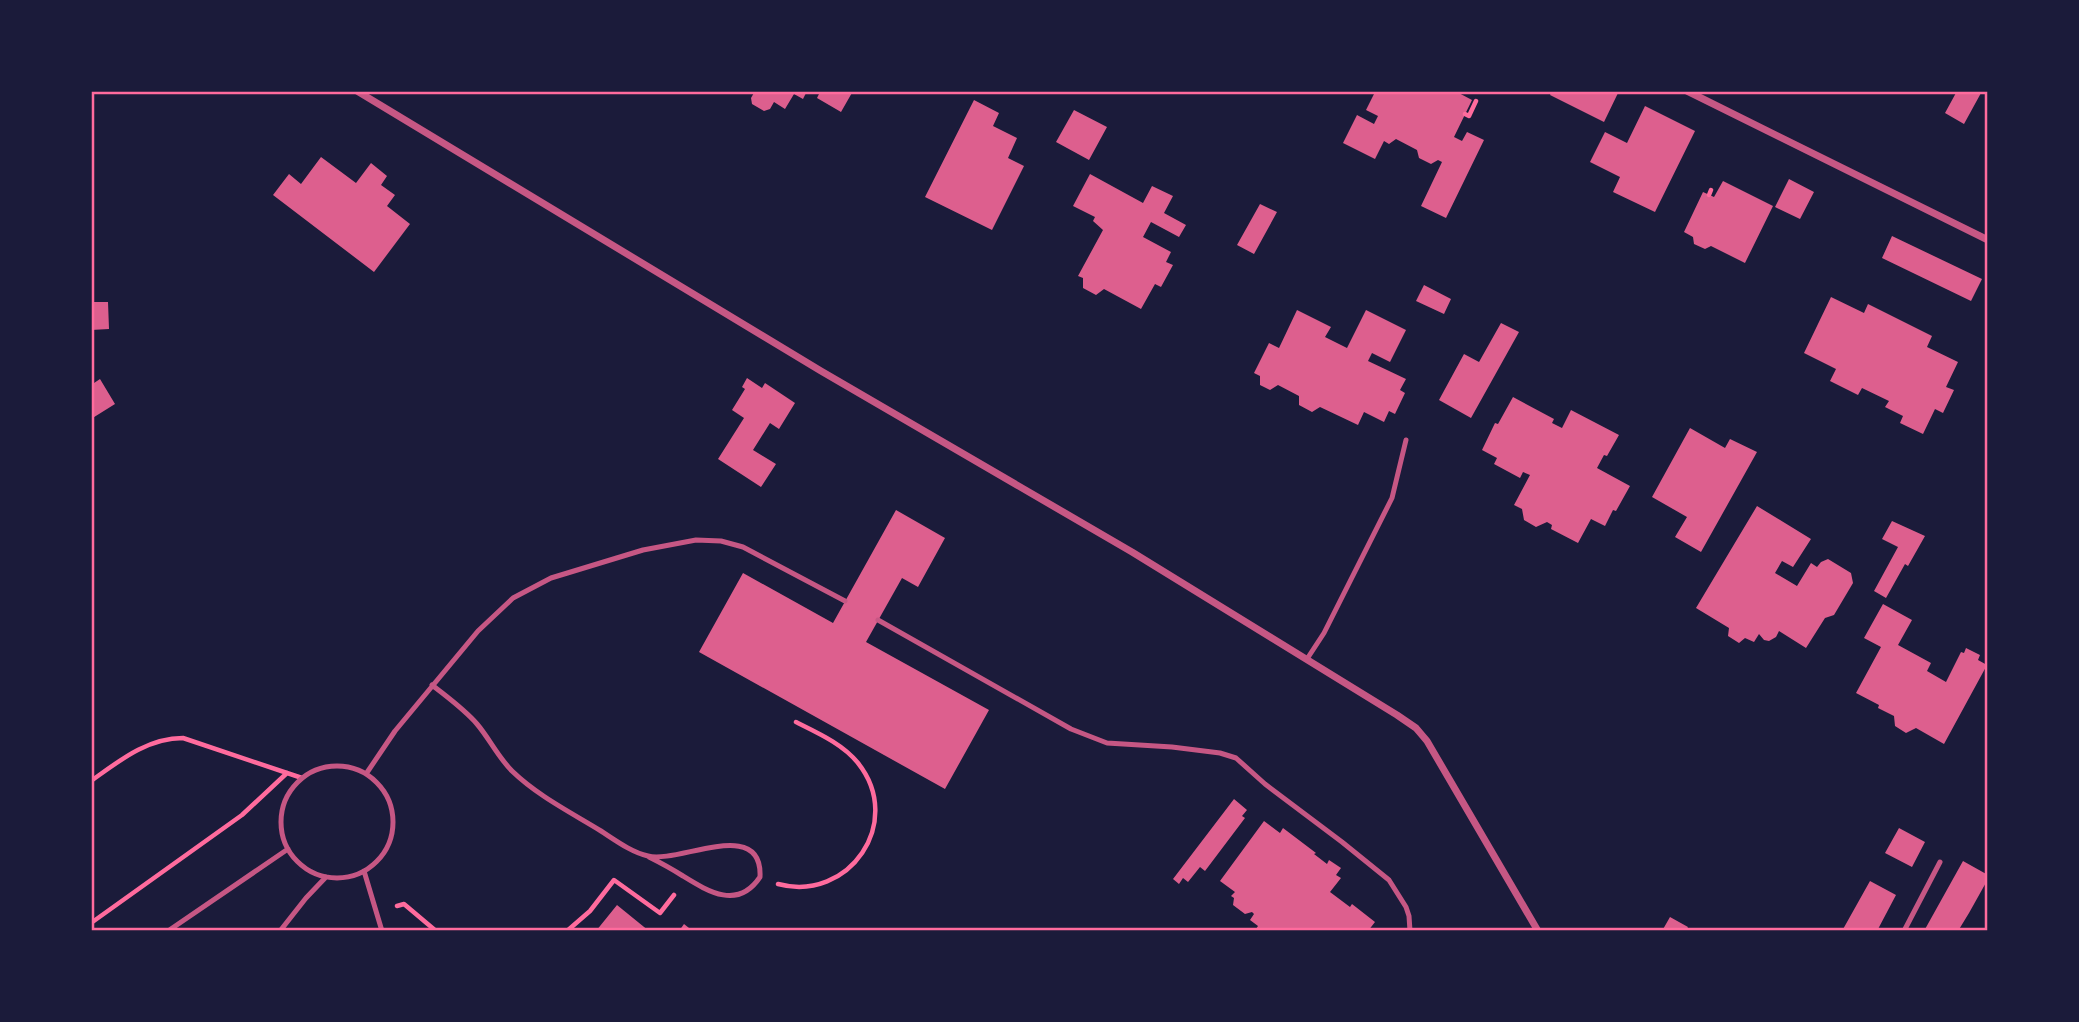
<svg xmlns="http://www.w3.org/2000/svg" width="2079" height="1022" viewBox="0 0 2079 1022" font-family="Ubuntu,sans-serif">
<rect width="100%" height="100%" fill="#1b1b3a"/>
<path fill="#dd5f8e" d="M755,91H807L803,99L794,94L785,109L774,102L770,109L764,111L752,104L751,98Z
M814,91H853L841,112L817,98L819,94Z
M1379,91H1455L1472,100L1454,137L1462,141L1467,132L1484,140L1446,218L1421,206L1442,162L1438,160L1431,164L1419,158L1417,150L1396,139L1389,144L1384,141L1375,159L1343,143L1357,115L1374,124L1378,116L1366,110L1375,92L1378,93Z
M1552,91H1615L1618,93L1604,122L1550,95Z
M1957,91L1981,93L1964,124L1945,113Z
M974,100L999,113L993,126L1017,138L1008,158L1024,166L992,230L925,197Z
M1645,106L1695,131L1655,212L1613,192L1620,177L1590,162L1605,132L1627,143Z
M1074,110L1107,127L1089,160L1056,142Z
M321,157L356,183L371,163L387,176L381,185L395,195L387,206L410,224L374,272L273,195L289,174L301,184Z
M1090,174L1143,203L1152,186L1173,196L1164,213L1186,225L1179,237L1151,222L1143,237L1171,252L1166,262L1173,265L1161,287L1155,284L1141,309L1104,289L1096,295L1083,288V278L1078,276L1103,230L1093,221L1095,217L1073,206Z
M1789,179L1814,192L1800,219L1775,207Z
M1723,181L1773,206L1745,263L1711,246L1705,249L1694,244L1693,237L1684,232L1703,192L1714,197Z
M1260,204L1277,212L1254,254L1237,245Z
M1892,236L1982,279L1971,301L1882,258Z
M1424,285L1451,299L1444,314L1416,301Z
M1831,297L1864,313L1868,304L1932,336L1927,347L1958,362L1946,387L1954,390L1943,413L1935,409L1923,434L1900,423L1903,416L1885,407L1889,401L1862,388L1858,395L1830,381L1836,369L1804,353Z
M91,302H108L109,329L91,330Z
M1297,310L1331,327L1325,337L1347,348L1366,310L1406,330L1390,362L1372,353L1368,361L1406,379L1400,390L1405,393L1395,414L1389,411L1384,422L1364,412L1358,425L1320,407L1312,412L1299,405V396L1278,385L1270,390L1260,385V376L1254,373L1269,343L1279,348Z
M1501,323L1519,332L1471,418L1439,400L1464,354L1479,362Z
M747,378L762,388L765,383L795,403L779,429L770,423L753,450L776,464L761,487L718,459L744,418L732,410L745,389L742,387Z
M100,379L115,404L91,419V385Z
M1513,397L1554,419L1552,423L1562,428L1571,410L1619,435L1607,456L1604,455L1597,468L1630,486L1616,511L1613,510L1605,526L1591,519L1578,543L1551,529L1552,525L1547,522L1536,527L1524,520L1522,509L1514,505L1530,475L1523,472L1520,478L1494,464L1497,458L1482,450L1495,423L1498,424Z
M1690,428L1725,448L1730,439L1757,452L1701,552L1675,537L1687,517L1652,497Z
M1757,506L1811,539L1793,567L1782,561L1775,573L1797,586L1811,563L1817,567L1821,562L1828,559L1851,573L1853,583L1834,615L1825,618L1806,648L1779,631L1776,637L1769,641L1764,640L1759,634L1754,642L1745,638L1739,643L1728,636L1729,628L1696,608Z
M896,510L945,538L918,587L902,578L866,642L989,710L945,789L699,652L743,573L833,623Z
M1892,521L1925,536L1908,566L1905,564L1886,598L1874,591L1898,547L1882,539Z
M1883,604L1912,620L1898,645L1931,663L1927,671L1946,682L1961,652L1964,653L1966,648L1980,655L1978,660L1987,665L1944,744L1916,728L1906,733L1895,726L1894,716L1878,708L1879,705L1856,693L1881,647L1864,638Z
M1234,799L1247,810L1242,816L1245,818L1205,871L1200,867L1188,882L1183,878L1179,884L1173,879Z
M1264,821L1280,833L1283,828L1316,853L1314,854L1327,864L1329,860L1341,868L1336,875L1341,878L1330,892L1350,907L1352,904L1375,922L1368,931H1258L1256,929L1258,926L1250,920L1254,914L1252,912L1245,914L1233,905L1234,898L1231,896L1235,892L1220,881Z
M1899,828L1925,842L1912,867L1885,853Z
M1963,861L1988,875V879L1969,913L1958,931H1924Z
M1870,881L1896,895L1877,931H1842Z
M617,905L649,931H596Z
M1670,917L1688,927L1686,931H1662Z
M684,924L689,928L693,931H679Z"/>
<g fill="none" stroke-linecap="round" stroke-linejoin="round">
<path stroke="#ff6b9d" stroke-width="4.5" d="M1465,114L1469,116L1476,101
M1709,195L1711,190
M91,781C119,761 147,738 183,738L302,778
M778,884C849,903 905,822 858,763C843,744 818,733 796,722
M397,906L404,904L436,931
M91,923L242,815L287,773
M567,931L590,911L614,880L660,913L674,895"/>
<path stroke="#c65784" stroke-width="5" d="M878,620L1071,729L1107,743L1172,747L1220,753L1236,758L1265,784L1342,842L1389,880L1406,907L1409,916L1410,931
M1307,659L1324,633L1392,498L1406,440
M432,685C447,697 464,709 477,724C489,738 498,757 512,771C538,796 570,812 601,831C615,840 631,852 648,856C678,864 763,816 760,877C738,910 709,892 683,876C672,869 661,863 649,857
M281 822a56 56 0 1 1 112 0a56 56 0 1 1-112 0Z
M366,774L395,731L478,631L513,598L551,578L643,550L696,540L721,541L743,547L845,601
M364,871L382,931
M168,931L288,849
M280,931L306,898L326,877
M1904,931L1940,862"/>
<path stroke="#c65784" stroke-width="7" d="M357,91L821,371L1132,552L1397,715L1416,728L1427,741L1538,931
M1687,91L1988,240"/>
</g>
<rect width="2079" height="1022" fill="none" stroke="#1b1b3a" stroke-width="186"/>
<rect x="93" y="93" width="1893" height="836" fill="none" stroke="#ff6b9d" stroke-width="2.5"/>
</svg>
